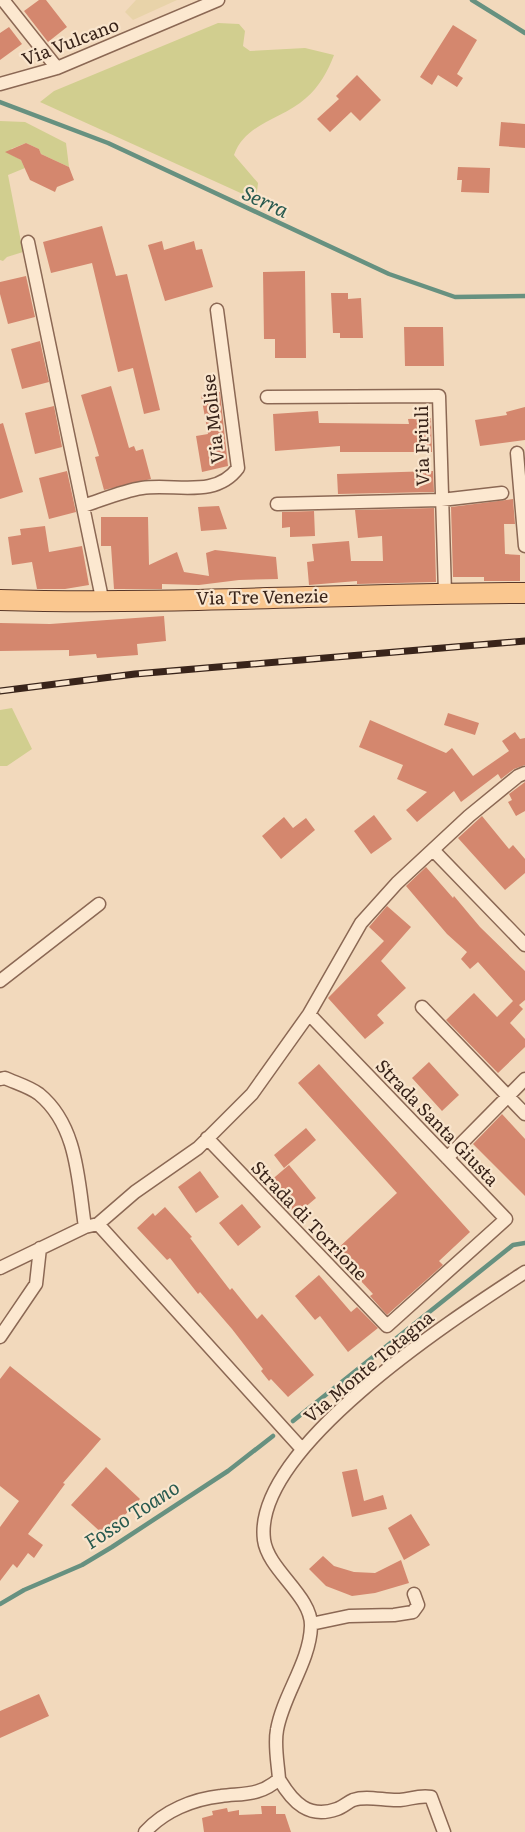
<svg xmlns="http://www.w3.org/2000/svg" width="525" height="1832" viewBox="0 0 525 1832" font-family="Literata,serif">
<rect width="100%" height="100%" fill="#f2d9bc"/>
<path fill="#e8d3a9" d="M136,0H177L133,20L125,12Z"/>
<path fill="#d1ce8f" d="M218,23L239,24L245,31L243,46L250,51L305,48L334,55C328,71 319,87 306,98C282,120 246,122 234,155L258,183L256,200L40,102L54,91Z
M0,121L25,122L66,143L69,167L41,154L39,149L26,143L11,149L14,156L21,160L25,168L8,175L23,252L7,257L3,261L0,260Z
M12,708L32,749L7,766H0V710Z"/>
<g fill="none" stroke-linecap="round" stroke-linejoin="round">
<path stroke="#679180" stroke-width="4.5" d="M472,0L525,33
M0,102L108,143L389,274L455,297L525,296
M293,1421L513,1245L525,1243
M0,1604L24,1590L82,1565L112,1547L228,1471L273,1436"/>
</g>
<path fill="#d4876e" d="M39,0H46L67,27L48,42L24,11Z
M453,25L477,40L457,74L463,78L457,87L438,75L432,85L420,77Z
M9,27L22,44L0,60V33Z
M357,75L381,100L360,121L351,112L330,132L317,119L339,99L336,96Z
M501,122L525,124V148L499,146Z
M26,143L39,149L41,154L69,167L74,180L57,187L55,192L30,180L21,160L5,152Z
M458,167L490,168L489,193L461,192L462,180H457Z
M102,226L116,276L127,274L160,410L144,414L133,368L118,372L92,263L51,273L43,242Z
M162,241L164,250L194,241L196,250L202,249L213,287L165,301L148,245Z
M305,271L306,358H275V339H264L263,272Z
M26,276L35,317L8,324L0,294V282Z
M331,293H348V299L361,298L363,338H340V333H333Z
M404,327H443L444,366H405Z
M40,341L49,382L22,389L11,349Z
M111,386L129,448L134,446L136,451L143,449L151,479L104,490L95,457L99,456L81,395Z
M220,392L228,466L202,472L196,436L208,434L201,395Z
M54,406L62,447L35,454L25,413Z
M525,407V440L480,446L475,420L507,415L506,412Z
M318,411L319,423L409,424L408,419L431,418L432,452H340V446L275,451L273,414Z
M3,423L23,492L0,499V424Z
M67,471L76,512L49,519L39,478Z
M433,471L434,492L338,494L337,474Z
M513,499L515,524H504L505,554L520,555V581H484V577H453L451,507Z
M219,506L227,529L201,531L198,507Z
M434,508L436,582L357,584V581L309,585L307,562L314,561L312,544L349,541L351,561H383L382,536L358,538L355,510Z
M314,511L315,536L290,537V527L282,528V512Z
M101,517H148L149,565L177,552L184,572L209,576L206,553L215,550L276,557L278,579L239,580L199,585L162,584V589H114L111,546H101Z
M45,526L49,552L82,546L89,585L65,589H37L32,562L12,565L8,537L21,535L20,529Z
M164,616L166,641L137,644L138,655L97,658L96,654L69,656V650L0,651V623L50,624Z
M448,713L479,723L475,735L444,725Z
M370,720L446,753L452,748L473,776L509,751L502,741L515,732L520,739L525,738V765L514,769L501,779L498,774L461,802L454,791L417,822L406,810L427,792L397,779L403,765L359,747Z
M525,782V811L516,816L508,802L512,800L509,794Z
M374,815L392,839L371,854L354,831Z
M482,816L509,849L513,845L525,859V873L505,890L458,838Z
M284,817L293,828L306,818L315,830L281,859L262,836Z
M426,867L453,898L454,896L480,927L525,971V1000L519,1005L523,1009L510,1023L525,1039V1047L498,1073L446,1020L474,993L497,1017L513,1001L478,962L470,969L461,959L467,952L447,934L406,886Z
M387,906L411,927L381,961L406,988L377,1015L384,1023L365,1039L328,998L384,941L369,927Z
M429,1062L459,1095L442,1111L412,1078Z
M319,1064L470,1232L439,1261L443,1265L387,1315L370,1296L373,1294L334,1252L397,1193L298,1083Z
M502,1114L525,1139V1196L473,1144Z
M306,1128L316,1140L284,1168L274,1155Z
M289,1165L316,1198L296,1215L269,1182Z
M200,1171L219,1197L196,1213L178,1187Z
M242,1204L261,1227L238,1246L219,1223Z
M165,1207L192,1237L190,1238L230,1290L232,1288L257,1319L262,1314L314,1375L288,1397L271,1379L269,1381L261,1371L263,1369L232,1329L200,1292L198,1294L170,1258L167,1260L137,1228L153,1213L155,1216Z
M319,1275L351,1312L357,1307L378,1328L348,1352L320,1316L315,1320L295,1296Z
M10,1366L101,1439L63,1483L65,1484L28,1534L43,1545L34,1558L28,1553L17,1568L13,1564L0,1581V1527L19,1501L0,1486V1379Z
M106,1467L140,1499L105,1536L71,1505Z
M357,1469L364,1501L383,1495L387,1509L352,1517L342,1472Z
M411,1514L430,1545L404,1560L388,1528Z
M323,1556L334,1566L354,1572L375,1573L401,1560L409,1583L375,1593L352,1596L326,1586L309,1569Z
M39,1694L49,1716L0,1738V1711Z
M261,1806H276V1814H285L291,1832H204L202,1818L213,1815L212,1811L227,1808L228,1812L239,1810V1815L262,1814Z"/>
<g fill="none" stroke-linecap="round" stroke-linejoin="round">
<defs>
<path id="street" d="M3,0L57,68
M0,84L57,68L218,0
M28,242L103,603
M267,397L439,396L445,593
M517,453L525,546
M277,504L441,500L502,493
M83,506C102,500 122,491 142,488C175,483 215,499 238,468L217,310
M434,851L525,945
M0,981L99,904
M422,1007L525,1114
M0,1079L5,1078C16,1083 30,1087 39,1094C78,1126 78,1181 85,1227
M207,1138L387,1326L506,1219L309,1014
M447,1158L525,1079
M98,1224L301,1448
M0,1268L85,1227L98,1224L135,1192L198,1148L252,1094L309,1014L361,923L397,883L469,816L518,776L525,773
M0,1337L36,1284L40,1248
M311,1624L349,1616L394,1615L413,1612L418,1605L414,1594
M279,1779C293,1803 309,1819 337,1809C343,1807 348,1802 353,1800C367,1795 385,1801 400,1800C411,1799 419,1795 431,1797L444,1832
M145,1832C164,1811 193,1799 221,1796C244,1793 260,1796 279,1779C278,1764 274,1745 277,1730C283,1695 310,1662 311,1626C312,1596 268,1570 264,1540C252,1448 456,1317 525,1272"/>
<path id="primary" d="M0,600C175,605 350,593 525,593"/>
</defs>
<use href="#street" stroke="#8b6854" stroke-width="15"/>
<use href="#primary" stroke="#583729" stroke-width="22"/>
<use href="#street" stroke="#fce8d0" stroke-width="12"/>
<use href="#primary" stroke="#fac78f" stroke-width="20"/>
<defs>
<path id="rail" d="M0,691L135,674L525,641"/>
</defs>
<use href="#rail" stroke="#39241a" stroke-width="7"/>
<use href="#rail" stroke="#f9e5cd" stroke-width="4.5" stroke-dasharray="14" stroke-linecap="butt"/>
</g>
<g text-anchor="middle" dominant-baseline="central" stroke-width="4.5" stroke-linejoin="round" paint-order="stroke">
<g font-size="18" fill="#39241a" stroke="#f9e5cd">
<text transform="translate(70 41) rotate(-21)">Via Vulcano</text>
<text transform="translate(212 419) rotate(-96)">Via Molise</text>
<text transform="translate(421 446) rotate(-91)">Via Friuli</text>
<text transform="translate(262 596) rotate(-1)">Via Tre Venezie</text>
<text transform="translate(438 1122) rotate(46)">Strada Santa Giusta</text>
<text transform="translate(310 1220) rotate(46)">Strada di Torrione</text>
<text transform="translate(368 1366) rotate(-40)">Via Monte Totagna</text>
</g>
<g font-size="20" font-style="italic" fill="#285a4f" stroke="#f9e5cd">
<text transform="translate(266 200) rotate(25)">Serra</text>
<text transform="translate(131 1513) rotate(-33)">Fosso Toano</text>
</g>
</g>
</svg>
